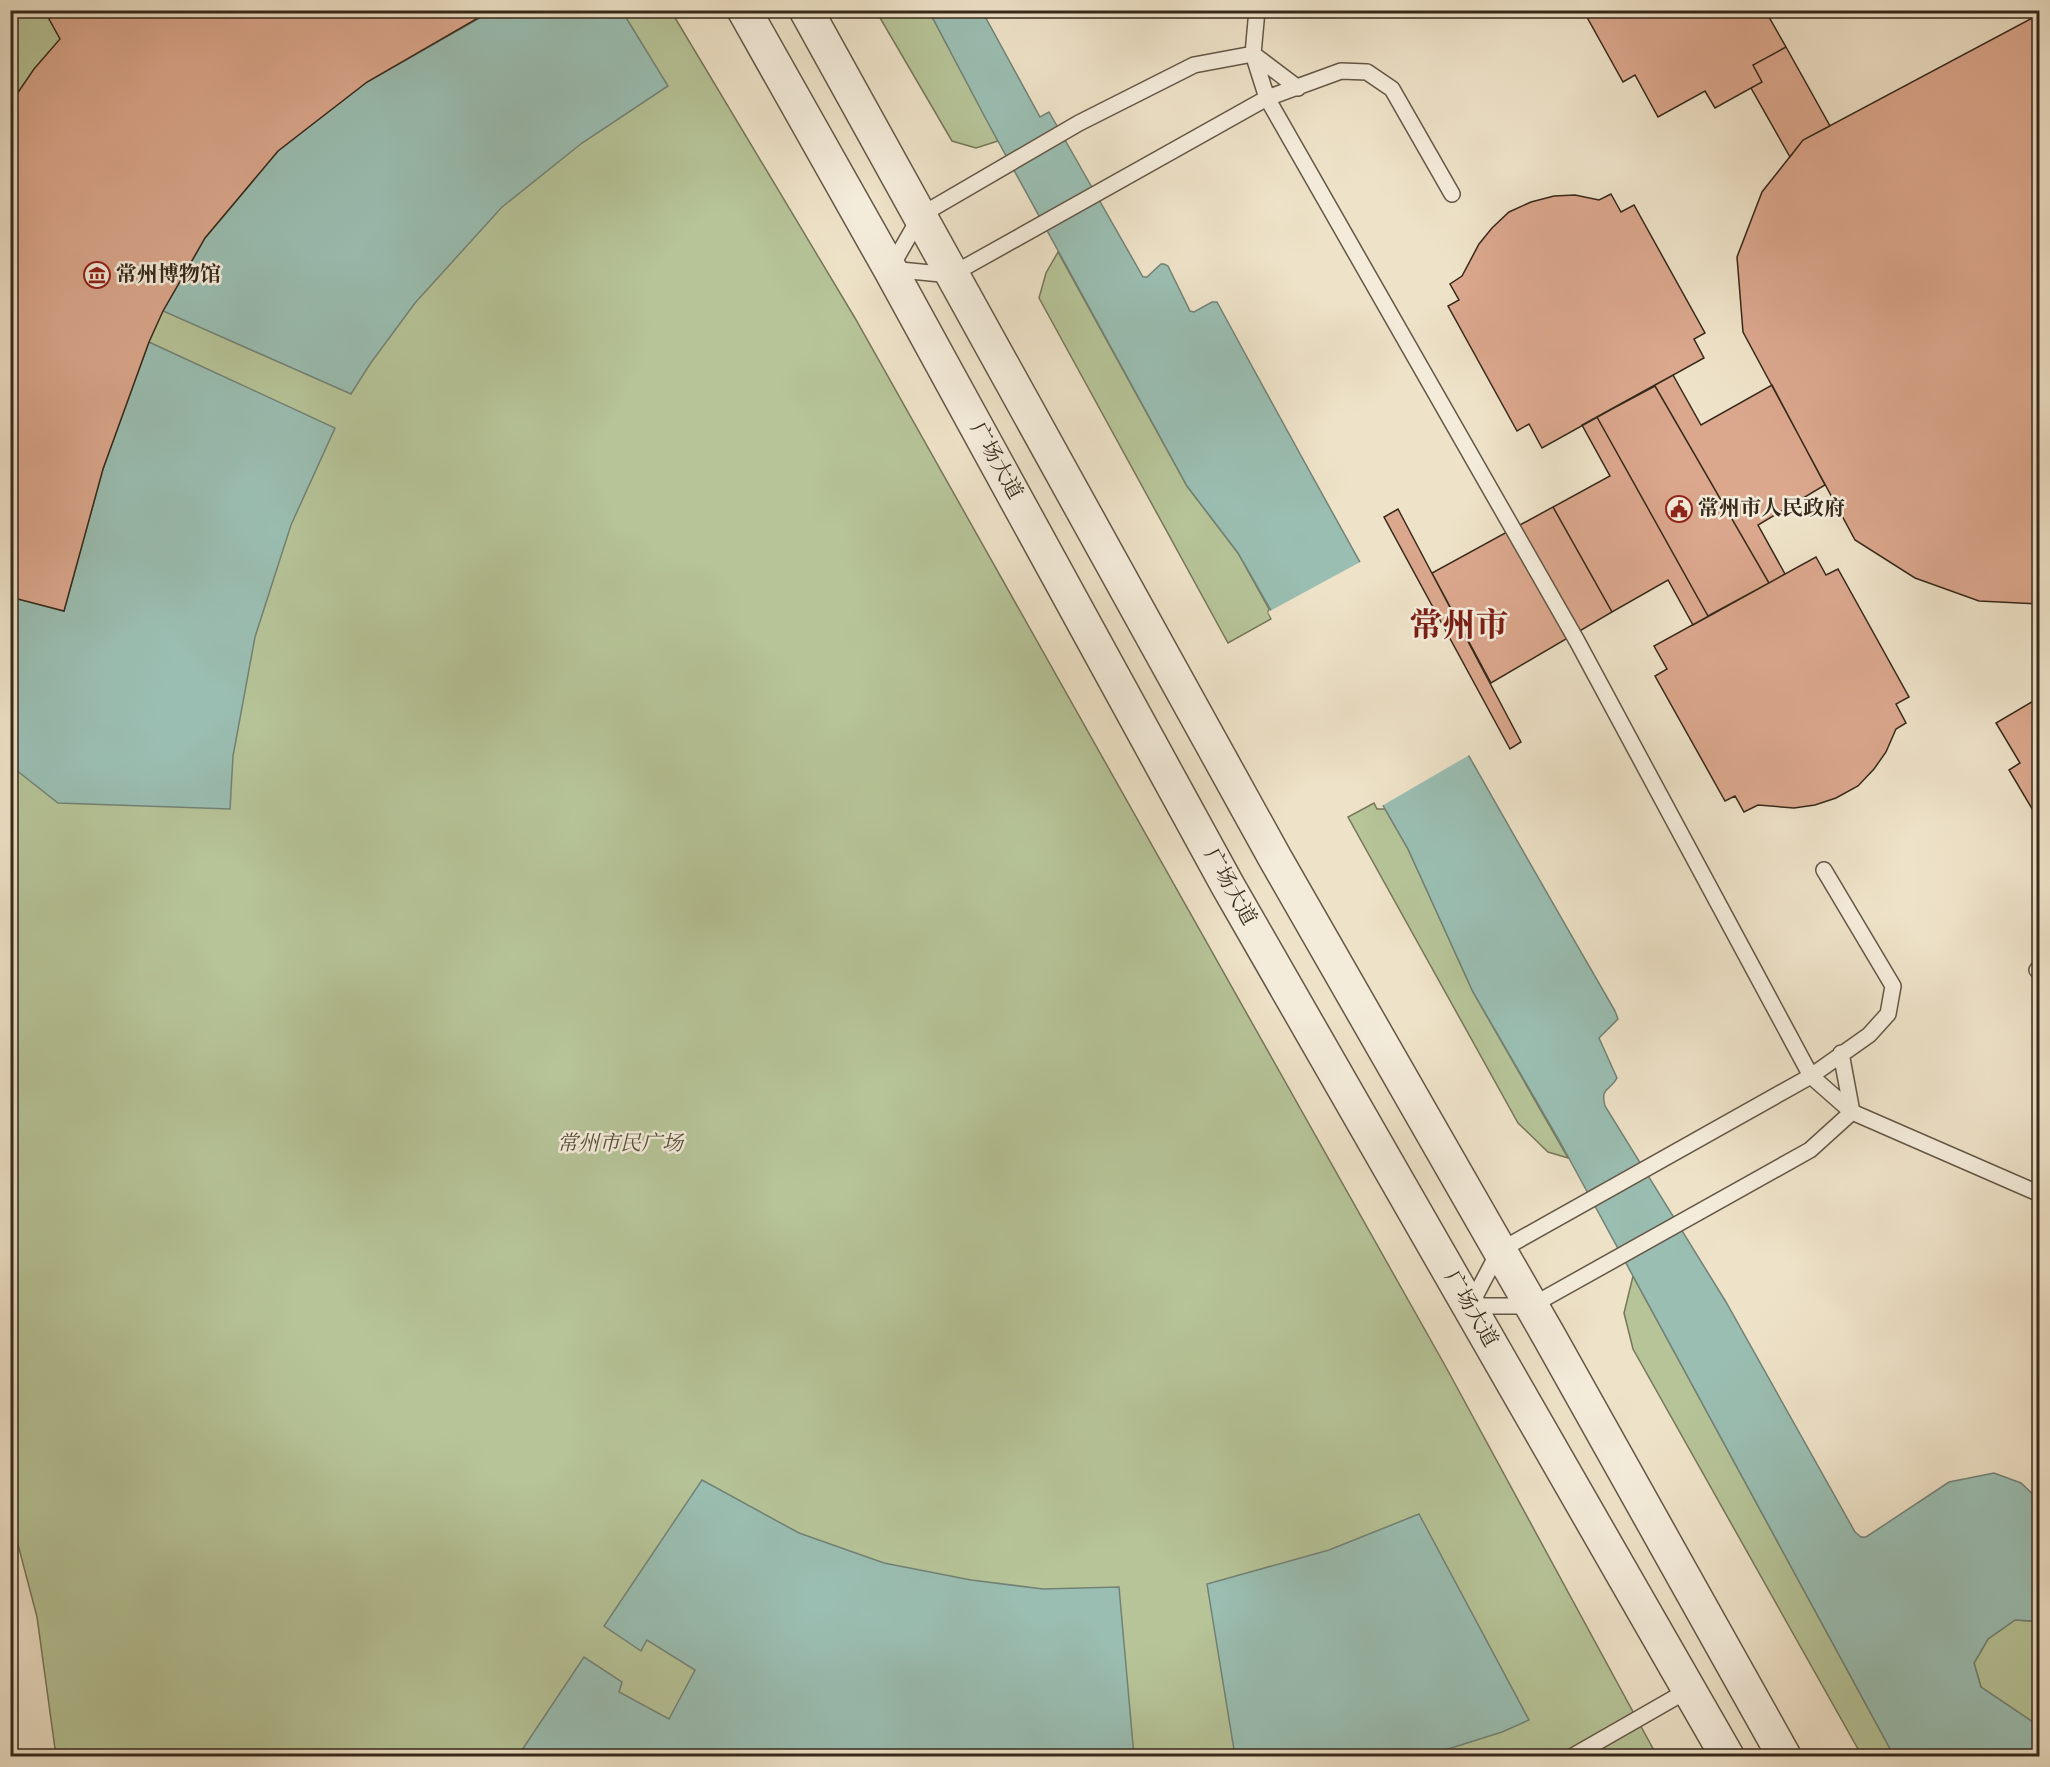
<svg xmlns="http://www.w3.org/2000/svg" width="2050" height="1767" viewBox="0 0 2050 1767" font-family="'IM FELL DW Pica','Noto Serif SC',serif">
<rect width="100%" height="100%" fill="#eee2c8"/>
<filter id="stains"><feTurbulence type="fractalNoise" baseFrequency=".00333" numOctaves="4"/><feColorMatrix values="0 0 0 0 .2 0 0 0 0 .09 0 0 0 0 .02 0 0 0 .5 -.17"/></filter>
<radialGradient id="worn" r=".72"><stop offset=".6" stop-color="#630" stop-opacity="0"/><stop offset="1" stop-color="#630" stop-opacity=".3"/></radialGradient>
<path fill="#b6c498" stroke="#76765a" stroke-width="1.5" d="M10,11H671L855,318L1447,1369L1657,1756H56L37,1617L10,1514Z
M876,11H929L998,141L976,148L952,141Z
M1058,252L1187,486L1238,553L1269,609L1268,612L1271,619L1228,643L1039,298L1046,273Z
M1374,803L1377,809H1385L1408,849L1473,992L1568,1158L1548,1152L1518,1123L1348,817Z
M1633,1276L1894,1756H1862L1633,1349L1624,1313Z
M2015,1620L2032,1621L2039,1629V1722H2033L1981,1687L1974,1663L1988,1639Z"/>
<path fill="#9abeb2" stroke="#728276" stroke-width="1.5" d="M492,11H622L668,86L582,143L502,207L415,303L370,364L351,394L163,311L205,238L278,151L367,82Z
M929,11H982L1040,117L1049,112L1143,277H1147L1161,264H1164L1168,266L1190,311L1194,312L1212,302H1217C1346,540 1479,776 1615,1011L1618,1019L1599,1038L1617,1078C1610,1092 1600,1086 1605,1106L1726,1302L1855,1532L1861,1537H1866L1949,1482L1994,1473L2021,1483L2039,1500V1629L2032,1621L2015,1620L1988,1639L1974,1663L1981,1687L2033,1722H2039V1756H1894L1559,1140L1473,992L1408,849L1238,553L1187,486L987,121Z
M149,342L335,428L291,525L255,637L233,756L230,809L58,803L11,766L10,597L64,611L103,469Z
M702,1480L799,1533L884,1563L971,1580L1043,1589L1119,1587L1134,1756H528L522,1750L584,1657L622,1682L619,1692L669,1719L695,1670L647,1640L641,1651L604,1626Z
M1419,1514L1529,1720L1502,1732L1426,1756H1235L1207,1584L1329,1550Z"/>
<path fill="#eee2c8" d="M1362,561L1471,754L1380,807L1268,612Z"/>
<path fill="#dba78d" stroke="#36291b" stroke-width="1.5" d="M44,10H492L367,82L278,151L205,238L163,311L149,342L103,469L64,611L10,597V104L34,69L60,39Z
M1583,10H1765L1786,47L1753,65L1762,82L1715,108L1705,91L1658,117L1635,75L1623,82Z
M2040,14V604L1979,601L1915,578L1855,540L1743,332L1737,257L1762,192L1803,140Z
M1786,47L1830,126L1803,140L1790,157L1751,88L1762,82L1753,65Z
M1611,194L1621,212L1634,205L1705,333L1694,339L1704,358L1542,448L1529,424L1517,431L1448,306L1459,300L1450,284L1462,276L1479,244L1492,228L1509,212L1531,202L1554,196L1575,195L1599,200Z
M1673,375L1701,425L1772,385L1825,485L1758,525L1785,574L1693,625L1668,580L1612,612L1553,507L1610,476L1582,425Z
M1655,386L1769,583L1708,616L1597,417Z
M1553,507L1612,612L1491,683L1432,573Z
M1398,509L1521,742L1510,749L1384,517Z
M1816,557L1826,575L1838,569L1909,697L1896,704L1906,723L1896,729L1886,752L1874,769L1858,786L1836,798L1815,805L1794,808L1758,805L1744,812L1735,796L1725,801L1655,676L1667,669L1654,646Z
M2040,674V690L2033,678Z
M2040,697V822L2009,770L2020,763L1996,723Z"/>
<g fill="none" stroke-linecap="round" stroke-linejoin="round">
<defs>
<path id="service" d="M1257,10L1253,54L1267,98L1577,641L1811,1076L1852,1112L2040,1194
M1298,88L1253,54L1194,65L1079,123L921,215L890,269L951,275L1267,98L1341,71L1367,72L1392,89L1452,194
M1824,870L1893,986L1888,1014L1869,1035L1811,1076L1499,1251L1470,1306H1531L1810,1150L1852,1112L1841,1053
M2037,970L2040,973
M1573,1756L1690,1689"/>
<path id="tertiary" d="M744,10L890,269L1228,886L1727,1756
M806,10L1275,858L1550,1338L1784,1756"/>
</defs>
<use href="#service" stroke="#645746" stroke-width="18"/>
<use href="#tertiary" stroke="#645746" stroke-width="36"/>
<path stroke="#36291b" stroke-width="4" stroke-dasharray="1.5 3" stroke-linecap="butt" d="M10,1736L14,1756"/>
<use href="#service" stroke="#f4ecdb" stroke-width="15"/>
<use href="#tertiary" stroke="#f4ecdb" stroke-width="33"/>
</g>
<defs>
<symbol id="museum-ring" viewBox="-11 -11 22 22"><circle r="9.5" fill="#f4ecdb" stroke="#8f2418" stroke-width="1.5"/><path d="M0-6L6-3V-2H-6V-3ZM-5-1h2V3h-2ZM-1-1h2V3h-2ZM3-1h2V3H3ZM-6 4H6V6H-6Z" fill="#8f2418"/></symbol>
<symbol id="civic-ring" viewBox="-11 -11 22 22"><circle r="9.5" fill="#f4ecdb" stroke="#8f2418" stroke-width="1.5"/><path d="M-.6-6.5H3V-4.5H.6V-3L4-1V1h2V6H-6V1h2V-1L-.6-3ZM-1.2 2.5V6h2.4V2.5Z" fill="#8f2418"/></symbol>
</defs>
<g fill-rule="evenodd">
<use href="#museum-ring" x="82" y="260" width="30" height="30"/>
<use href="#civic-ring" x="1664" y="494" width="30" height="30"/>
</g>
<g text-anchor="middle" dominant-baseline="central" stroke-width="5" stroke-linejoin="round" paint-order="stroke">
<g font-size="21" font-weight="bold" fill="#36291b" stroke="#f4ecdb" text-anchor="start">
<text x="116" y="275">常州博物馆</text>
<text x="1698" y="509">常州市人民政府</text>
</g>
<g font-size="21" fill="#36291b" stroke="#f4ecdb">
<text transform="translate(996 461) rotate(61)">广场大道</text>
<text transform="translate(1230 887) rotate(61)">广场大道</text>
<text transform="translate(1471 1309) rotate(60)">广场大道</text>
</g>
<g font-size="21" font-style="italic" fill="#56503a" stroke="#f4ecdb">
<text x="620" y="1144">常州市民广场</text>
</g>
<g font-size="33" font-weight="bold" fill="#7a1f14" stroke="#f4ecdb">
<text x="1459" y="626">常州市</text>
</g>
</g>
<rect width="2050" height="1767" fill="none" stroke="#eee2c8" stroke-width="36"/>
<rect x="12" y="12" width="2026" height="1743" fill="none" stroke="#36291b" stroke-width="3"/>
<rect x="18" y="18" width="2014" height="1731" fill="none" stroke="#36291b" stroke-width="1.5"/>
<rect width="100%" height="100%" filter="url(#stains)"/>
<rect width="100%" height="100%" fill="url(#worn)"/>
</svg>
